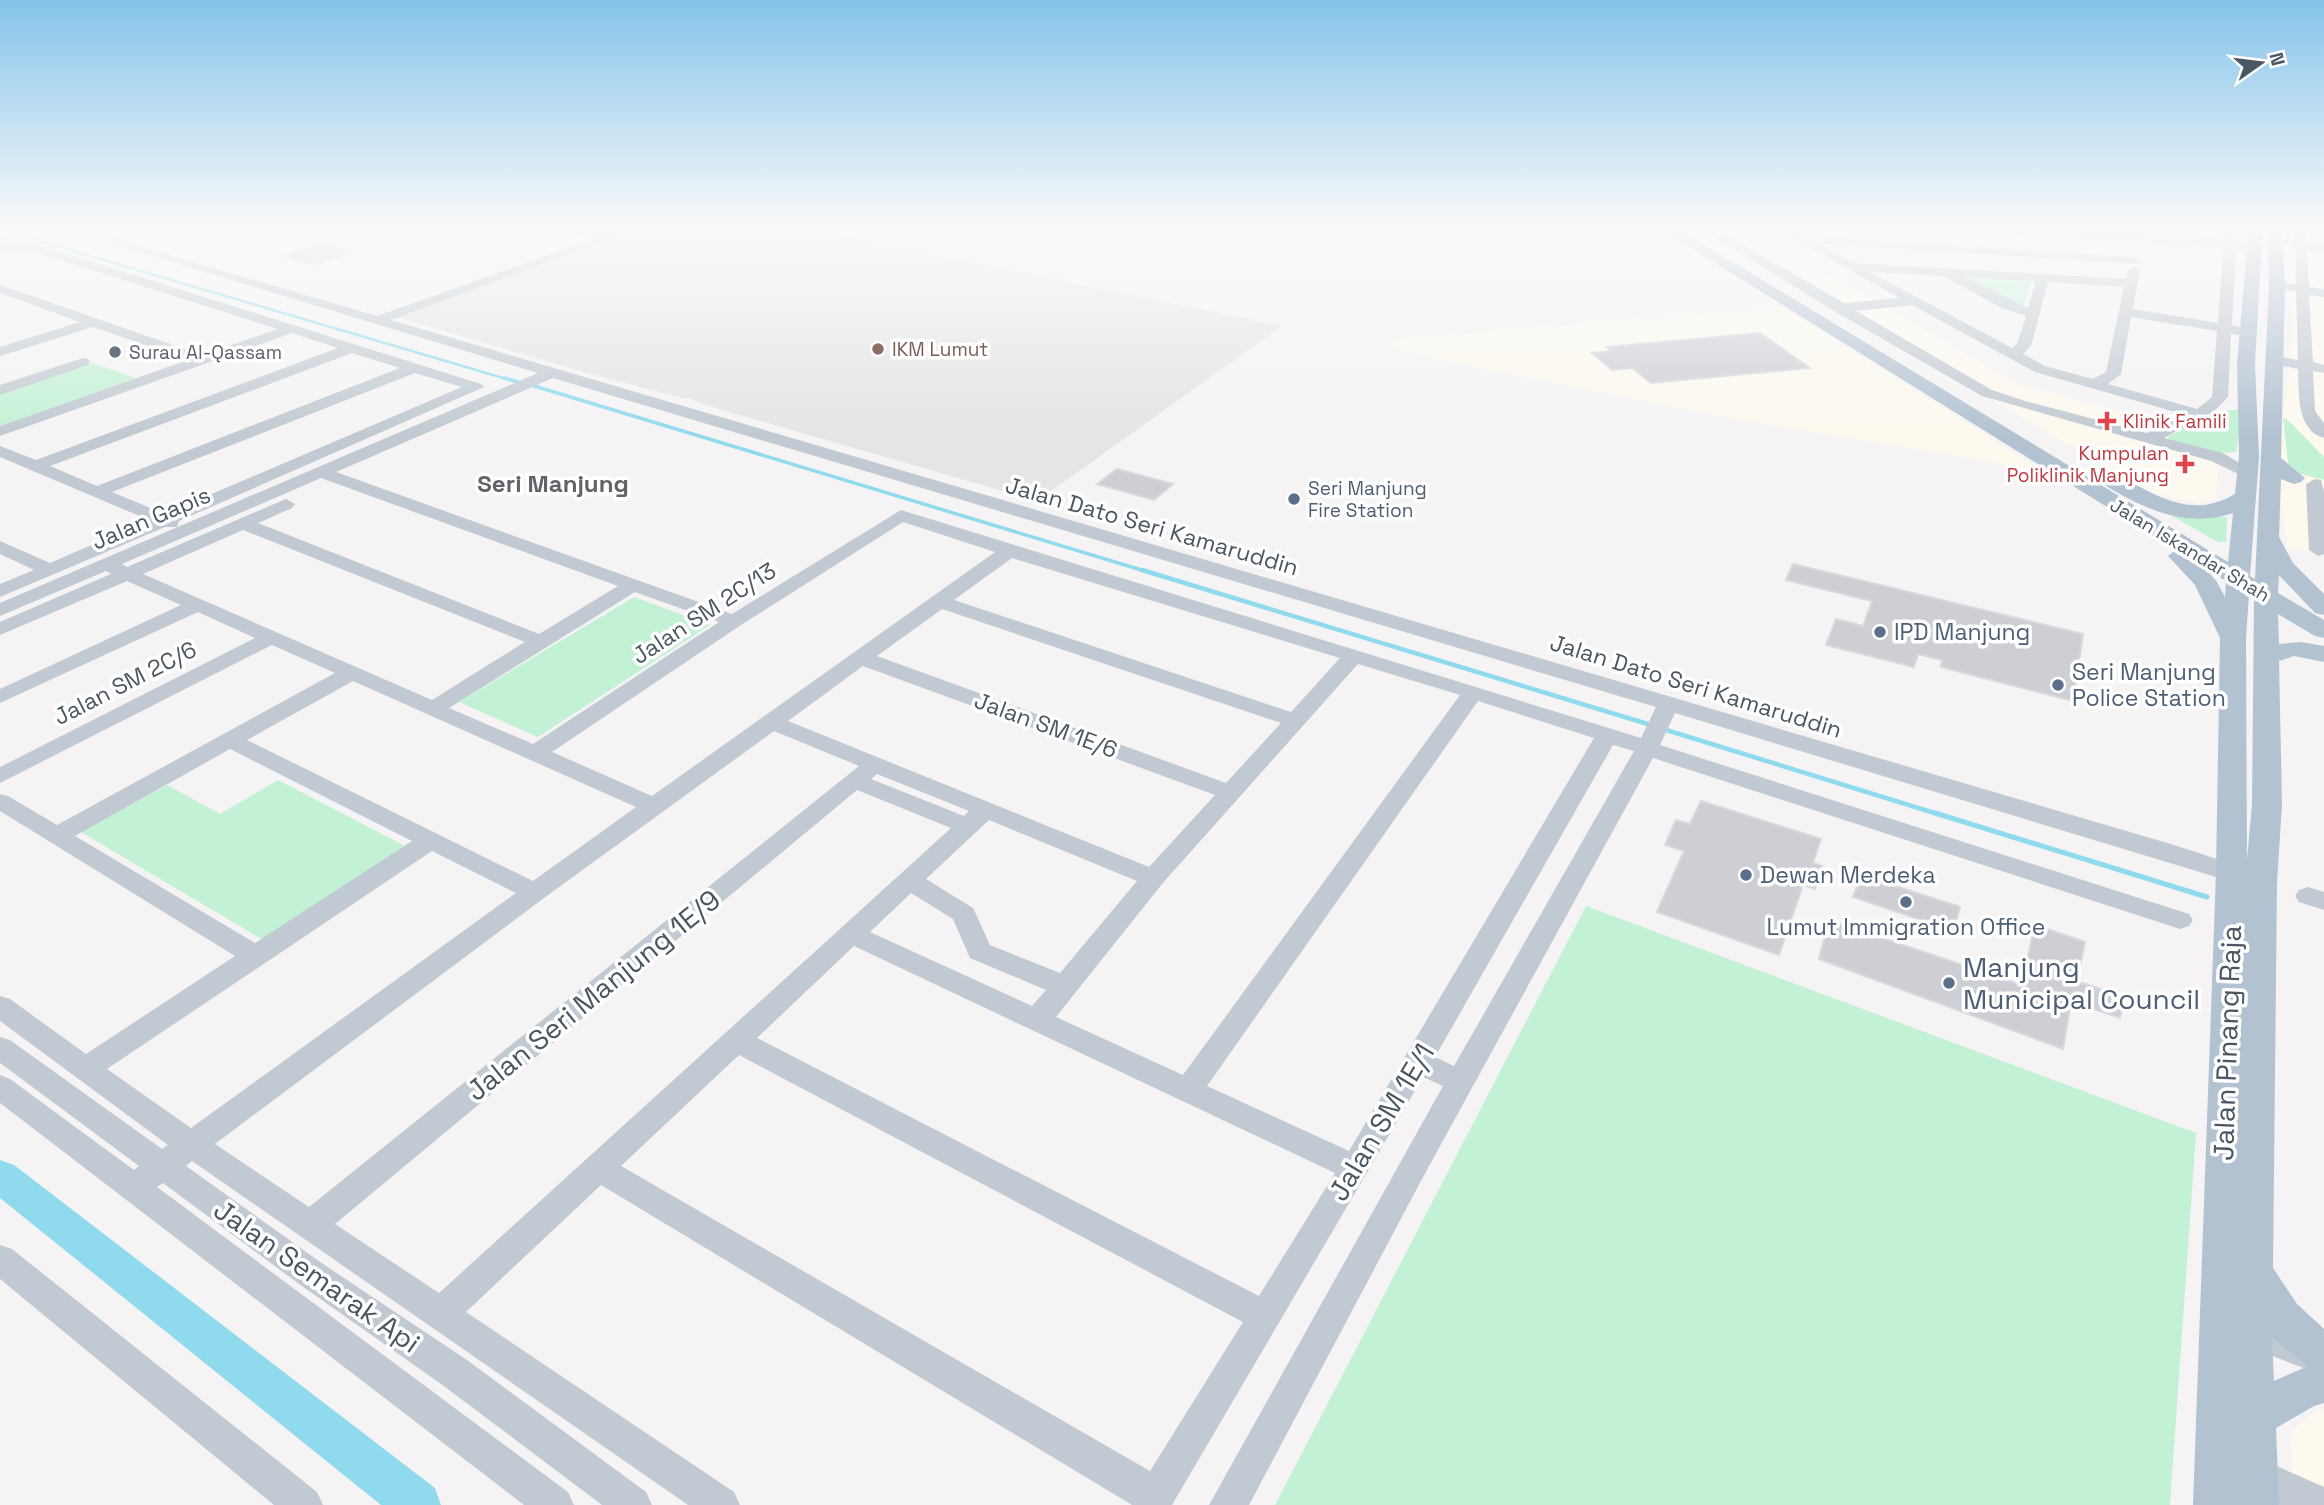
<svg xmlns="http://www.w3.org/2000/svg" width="2324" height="1505" viewBox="0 0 2324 1505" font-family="'Space Grotesk',sans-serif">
<rect width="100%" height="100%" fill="#f5f3f3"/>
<path fill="#fdf9ef" d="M1692,226H1774L1787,233L1760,236L2021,385L2181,427L2160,438L2218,455L2217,498L2200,504L2152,493Z
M2287,245L2324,250V555L2287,547L2277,475L2293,324Z
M1782,306L2049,475L1976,459L1712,415L1397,351L1388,340Z
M2324,1409V1505H2293L2291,1432L2315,1411Z"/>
<path fill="#e6e4e5" d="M644,226H798L1282,326L1037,501L702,404L689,398H682L584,372L393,316Z"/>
<path fill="#c3f1d5" d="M1956,274L2032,280L2023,307Z
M92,363L136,378L0,426V394Z
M2243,409L2236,452L2211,453L2169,440L2168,437L2214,412Z
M2283,418L2287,419L2324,457V480L2289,471Z
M2165,512L2227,517L2226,542H2218Z
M634,597L710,625L538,737L459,702Z
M278,780L405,846L263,940L81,832L167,785L220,814Z
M1586,906L2196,1133L2170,1505H1275Z"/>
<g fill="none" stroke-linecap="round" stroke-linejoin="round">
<path stroke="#90daee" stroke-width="2.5" d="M0,240L29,238L510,380"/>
<path stroke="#90daee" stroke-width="3.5" d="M504,378L522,383
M531,385L1148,572"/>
<path stroke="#90daee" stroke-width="4.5" d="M1142,570L1651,725
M1663,729L1941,815"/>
<path stroke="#90daee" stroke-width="5" d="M1935,813L2207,897"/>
<path fill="#90daee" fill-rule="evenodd" d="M0,1160L14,1165L435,1488L441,1505H381L0,1198Z"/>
</g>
<path fill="#cdcfd5" stroke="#d7d9de" stroke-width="2" d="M323,243L356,251L314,265L282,256Z
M1760,333L1810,368L1651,383L1632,368L1612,370L1592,353L1612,351L1607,347Z
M1117,469L1173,484L1154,500L1097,484Z
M1793,564L2083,634L2073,701L1941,667L1942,660L1918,654L1914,667L1826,645L1836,619L1863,626L1872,601L1786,580Z
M1701,801L1821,839L1813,863L1822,866L1815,889L1803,885L1779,955L1657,912L1684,851L1665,845L1676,820L1690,824Z
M1861,875L1960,907L1953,931L1853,897Z
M1829,920L2021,985L2035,925L2085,942L2077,981L2124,997L2120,1018L2071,1001L2063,1049L1819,959Z"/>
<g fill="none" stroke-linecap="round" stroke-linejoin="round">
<path fill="#c1cad2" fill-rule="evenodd" d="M53,226H71L377,316L595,238L557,229L555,226H575L607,233L628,226H645L391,320L2174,845L2254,871L2258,877L2254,883L2245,885L2236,883L1675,713L1660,745L2189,914L2193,920L2189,926L2180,929L2171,926L1653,758L1422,1179L1249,1505H1209L1443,1086L1423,1077L1172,1505H1132L601,1185L466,1312L734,1492L740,1505H688L192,1161L186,1166L323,1264L467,1360L646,1492L652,1505H602L441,1384L299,1284L163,1183L157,1187L568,1492L574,1505H524L0,1103V1075L10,1079L134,1170L139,1166L0,1063V1037L10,1040L162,1149L168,1145L0,1021V996L10,999L86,1054L235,956L0,811V794L8,796L57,825L335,673L272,645L0,783V767L255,638L198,612L0,703V689L181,605L127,581L0,635V622L111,574L106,571L0,616V603L538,373ZM553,378L1656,707L1641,738L901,510L732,614L336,472ZM321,478L618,586L539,634L258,523L292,508L295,504L286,499L127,567L122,564ZM903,522L995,552L652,796L552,752L741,625ZM243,530L525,642L432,700L143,574ZM1012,558L1340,658L1291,712L954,600ZM635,592L719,622L533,744L449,708ZM942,609L1281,723L1226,783L877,656ZM1358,664L1460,695L1183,1075L1056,1017L1162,884ZM863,666L1215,795L1149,867L788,721ZM353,681L636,807L533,881L247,740ZM1478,701L1594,738L1349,1151L1207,1086ZM774,731L859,766L309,1207L215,1144L544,898ZM1613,745L1634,751L1454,1066L1435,1057ZM230,749L412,841L255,943L75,836ZM877,774L969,811L964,816L871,779ZM857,790L951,828L439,1293L335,1224ZM989,820L1137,881L1060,973L990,945L973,908L926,879ZM432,851L516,893L191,1128L107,1069ZM911,893L953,919L970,958L1046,990L1032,1006L870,932ZM854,946L1335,1173L1259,1296L757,1038ZM739,1055L1243,1322L1150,1471L621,1166Z
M893,226H914L908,230L893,231Z
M1696,226H1710L1844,303L1900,298L1770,226H1785L1805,237L2136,257L2142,261L2140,264L1819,244L1854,263L2126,279L2128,270L2134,266L2140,270L2133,309L2218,323L2223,248L1956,230L1950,226H2006L2224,240L2225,226H2237L2236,241L2253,242L2259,246L2253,250L2236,249L2232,325L2245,328L2247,331L2240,335L2231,334L2228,397L2213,412L2164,438L2223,453L2256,473L2247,478L2211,461L1982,396L1834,311ZM1870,272L1943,276L2002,308L2026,316L2017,344L2012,348ZM1964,277L2035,281V283L2028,308ZM2048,282L2124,287L2106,372L2093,379L2045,366L2023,354L2031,346ZM1912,305L2035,372L2186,415L2147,433L2025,401L1992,390L1856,311ZM2131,317L2217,331L2212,397L2197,409L2108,384L2121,374Z
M2294,226H2306L2307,242L2324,244V252L2307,250L2309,287L2324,289V297L2309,295L2313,362L2324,365V373L2313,371L2315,411L2324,423V438C2296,431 2299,391 2298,369L2269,363L2267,360L2274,356L2298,360L2296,292L2280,287L2287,283L2296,284L2295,248L2280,243L2286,239L2294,240Z
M29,242L481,384L484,387L179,521L177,527H165L0,597V584L34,570L0,554V541L50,563L149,520L0,457V446L36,460L338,348L292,333L0,436V426L188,360L93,327L0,356V347L80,322L0,293V285L202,355L278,329L28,250L0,252V244ZM352,353L400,368L97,486L50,466ZM415,373L462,387L165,514L112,492Z
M83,358L88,359L90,362L88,365L0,395V385Z
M2315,479L2321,480L2324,491V554L2318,556L2309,550L2306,484Z
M2308,887L2324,892V910L2299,902L2295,896L2299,890Z
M0,1245L12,1249L317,1492L323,1505H274L0,1279Z
M2243,1313L2324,1344V1376L2231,1340L2226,1329L2231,1318Z
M2256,1457L2324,1487V1505H2277L2243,1489L2237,1476L2243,1463Z"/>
<path fill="#b3c2d1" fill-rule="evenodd" d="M1656,226H1673L2228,562L2233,513C2193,527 2153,513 2118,493C2110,488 2101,484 2095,477L2099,473C2111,470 2118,475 2129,481C2165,501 2196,517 2235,494L2239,457L2237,363L2249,226H2263L2255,363L2259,457L2250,576L2255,579L2269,286L2268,226H2282L2285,286L2281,458L2305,478L2301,482L2294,484L2281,479L2279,537L2293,563L2324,594V615L2315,613L2279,575L2278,593L2324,620V638L2315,636L2278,614L2279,644L2301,642L2324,646V662L2294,656L2279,661L2282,804L2277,883L2273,1268L2297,1304L2324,1329V1403L2314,1406L2276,1428L2279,1505H2193L2216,873L2220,638L2195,585L2168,556L2176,550ZM2205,568L2226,581L2225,597L2217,582ZM2249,595L2254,599L2252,804L2247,860L2246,638ZM2272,1337L2286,1350L2308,1366L2274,1381Z"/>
</g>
<linearGradient id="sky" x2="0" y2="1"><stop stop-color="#85c3ea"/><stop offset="0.52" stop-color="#fafafa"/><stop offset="1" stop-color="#fafafa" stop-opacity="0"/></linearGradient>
<rect width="2324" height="436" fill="url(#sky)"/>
<circle fill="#8d6e63" stroke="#fff" stroke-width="2.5" cx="878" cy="349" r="7"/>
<circle fill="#6b7280" stroke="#fff" stroke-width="2.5" cx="115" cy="352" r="7"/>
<g fill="#e0444e" stroke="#fff" stroke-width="2.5">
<path d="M2103.5 410.5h7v7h7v7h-7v7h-7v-7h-7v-7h7z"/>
<path d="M2181.5 453.5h7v7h7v7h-7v7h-7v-7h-7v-7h7z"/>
</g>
<g fill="#5c6f8a" stroke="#fff" stroke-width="2.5">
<circle cx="1294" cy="499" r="7"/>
<circle cx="1880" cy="632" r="7"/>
<circle cx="2058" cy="685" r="7"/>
<circle cx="1746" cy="875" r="7"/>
<circle cx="1906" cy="902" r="7"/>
<circle cx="1949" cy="983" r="7"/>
</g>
<g text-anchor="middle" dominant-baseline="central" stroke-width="7" stroke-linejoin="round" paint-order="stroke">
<g font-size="19" fill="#785e54" stroke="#fff" text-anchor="start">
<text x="892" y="349">IKM Lumut</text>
</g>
<g font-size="19" fill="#5b616d" stroke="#fff" text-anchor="start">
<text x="129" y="352">Surau Al-Qassam</text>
</g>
<g font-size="19" fill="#be3a42" stroke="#fff" text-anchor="start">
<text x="2123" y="421">Klinik Famili</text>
<text x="2169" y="453" text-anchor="end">Kumpulan<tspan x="2169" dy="22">Poliklinik Manjung</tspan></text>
</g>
<g font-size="19" fill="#4e5e75" stroke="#fff" text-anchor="start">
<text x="1308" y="488">Seri Manjung<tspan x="1308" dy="22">Fire Station</tspan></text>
</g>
<g font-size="19" fill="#4a5661" stroke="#fff">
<text transform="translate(2190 550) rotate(31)">Jalan Iskandar Shah</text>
</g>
<g font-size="23" fill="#4a5661" stroke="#fff">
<text transform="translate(151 518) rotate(-23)">Jalan Gapis</text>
<text transform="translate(1152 526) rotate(16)">Jalan Dato Seri Kamaruddin</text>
<text transform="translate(704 613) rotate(-33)">Jalan SM 2C/13</text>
<text transform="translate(125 683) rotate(-27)">Jalan SM 2C/6</text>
<text transform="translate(1696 686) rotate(17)">Jalan Dato Seri Kamaruddin</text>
<text transform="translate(1046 725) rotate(20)">Jalan SM 1E/6</text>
</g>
<g font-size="23" fill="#4e5e75" stroke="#fff" text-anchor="start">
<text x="1894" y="632">IPD Manjung</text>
<text x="2072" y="672">Seri Manjung<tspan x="2072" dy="26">Police Station</tspan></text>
<text x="1760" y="875">Dewan Merdeka</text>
<text x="1906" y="927" text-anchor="middle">Lumut Immigration Office</text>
</g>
<g font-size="24" font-weight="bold" fill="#5f6368" stroke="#fff">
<text x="553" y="483">Seri Manjung</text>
</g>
<g font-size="28" fill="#4e5e75" stroke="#fff" text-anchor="start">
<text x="1963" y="967">Manjung<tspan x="1963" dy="32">Municipal Council</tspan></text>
</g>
<g font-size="28" fill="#4a5661" stroke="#fff">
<text transform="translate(593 995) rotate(-39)">Jalan Seri Manjung 1E/9</text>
<text transform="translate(2227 1043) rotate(-88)">Jalan Pinang Raja</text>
<text transform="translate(1381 1122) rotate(-59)">Jalan SM 1E/1</text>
<text transform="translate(317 1276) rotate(35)">Jalan Semarak Api</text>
</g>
</g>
<g transform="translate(2261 63) rotate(76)" stroke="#ffffff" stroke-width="5" paint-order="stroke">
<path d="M0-5L12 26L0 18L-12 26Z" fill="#4a5661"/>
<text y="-10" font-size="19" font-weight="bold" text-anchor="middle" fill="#4a5661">N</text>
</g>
</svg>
